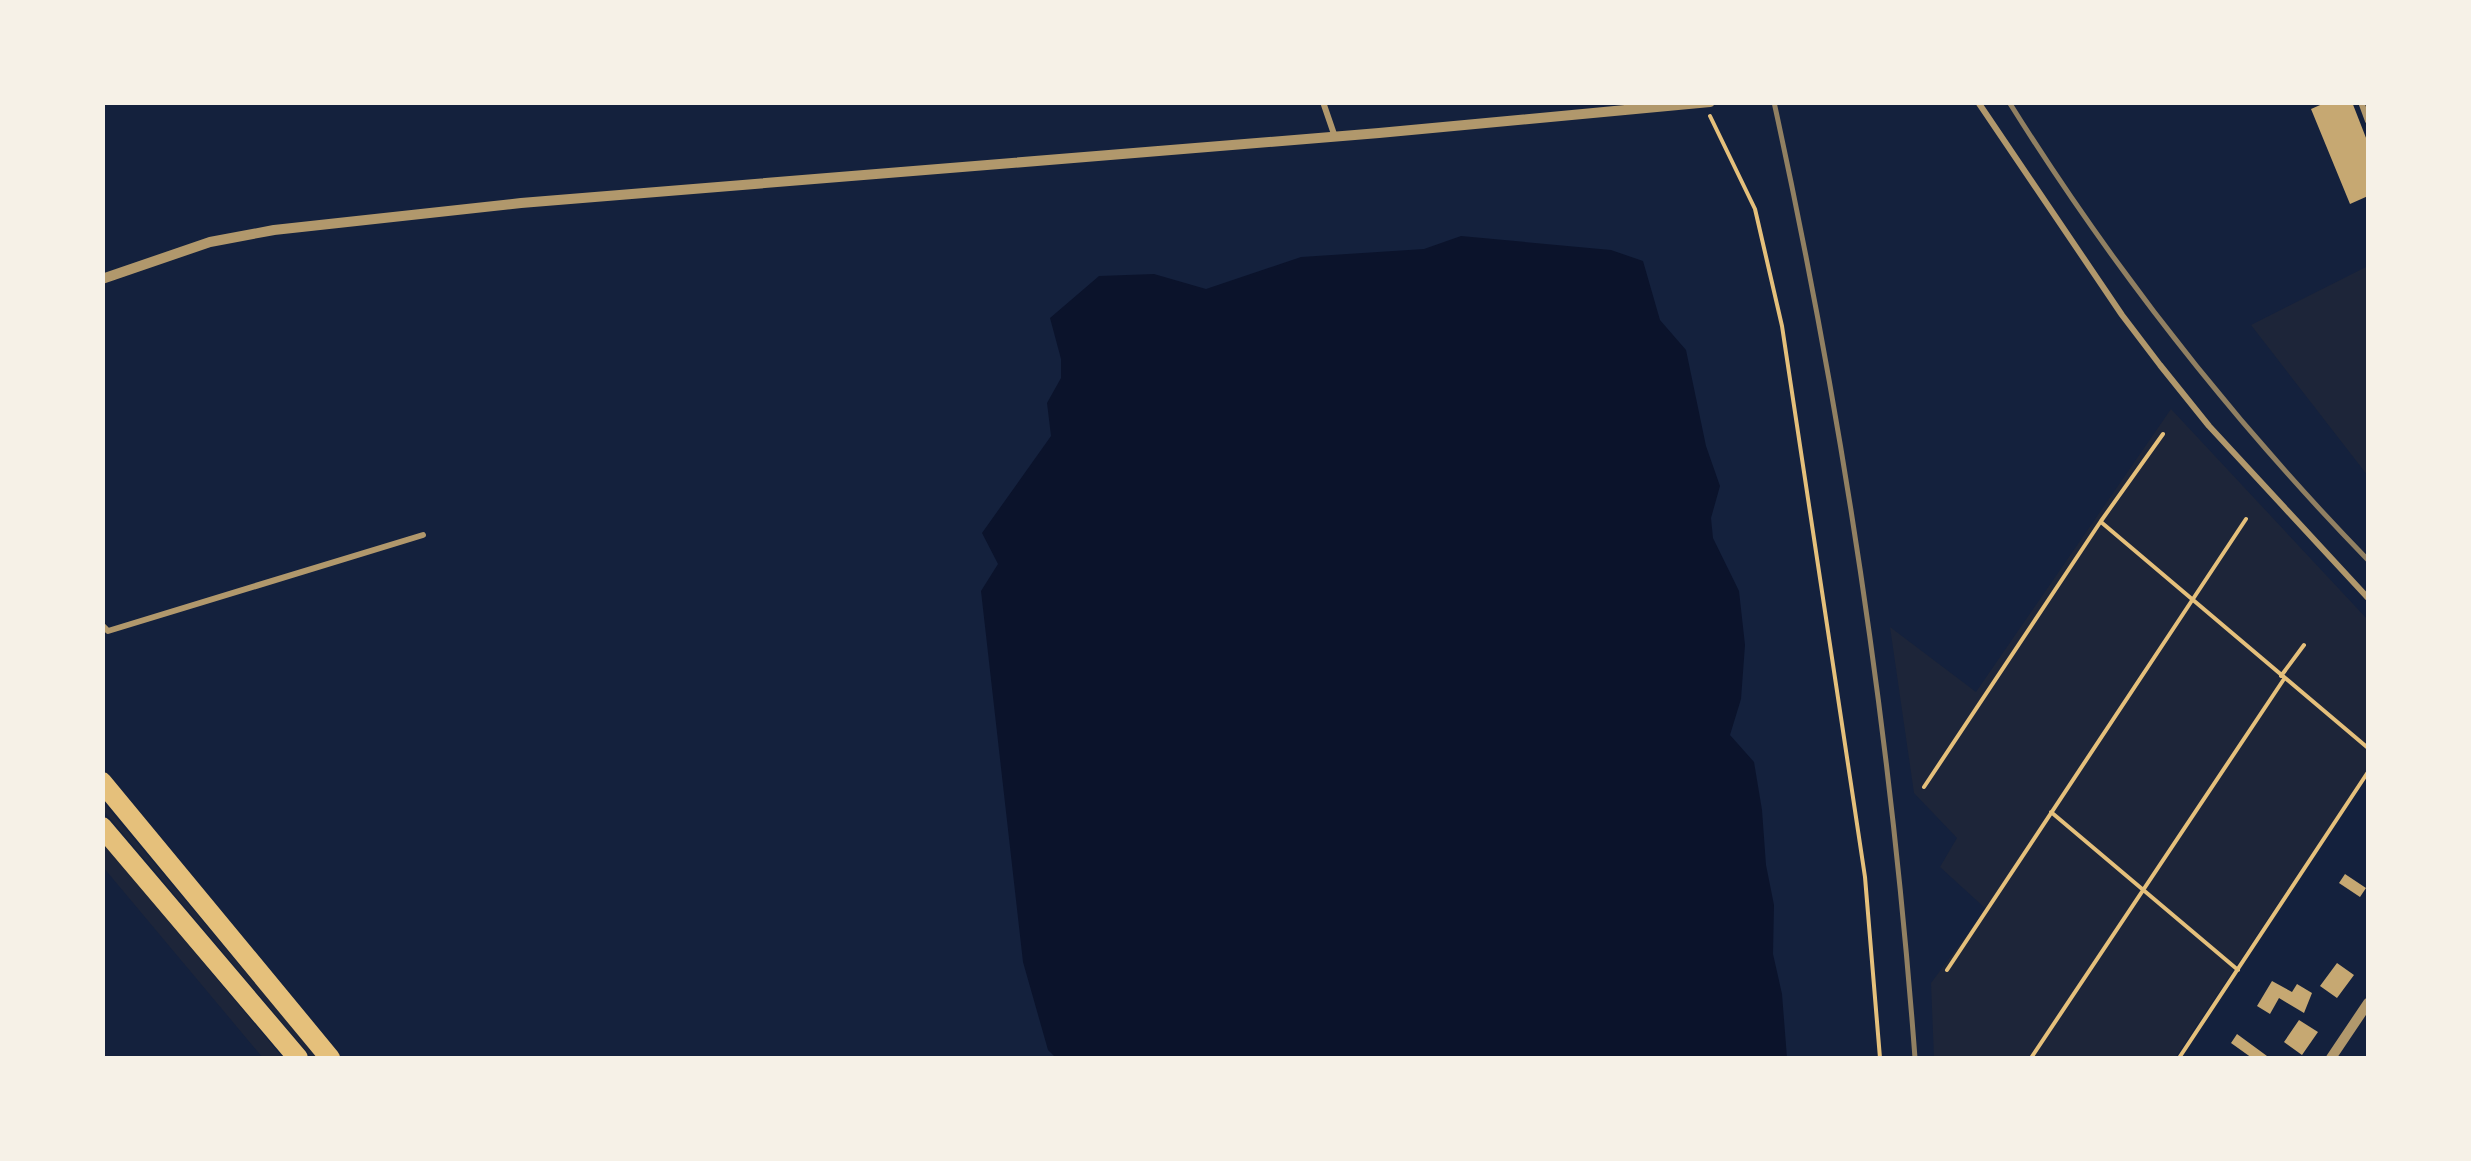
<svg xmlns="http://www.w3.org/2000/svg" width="2471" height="1161" viewBox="0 0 2471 1161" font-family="'Archivo Narrow',sans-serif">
<rect width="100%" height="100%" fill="#14213d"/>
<path fill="#1d2539" d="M2368,266V476L2251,325Z
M2171,409L2368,620V769L2175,1058H1934L1931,983L1986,909L1940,867L1957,838L1914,793L1890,627L1976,692Z
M102,801L318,1058H312L103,810Z
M102,841L283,1058H263L103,867Z"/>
<path fill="#0b132b" d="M1461,236L1611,250L1643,261L1660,320L1686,350L1706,446L1720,486L1711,518L1713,538L1739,591L1745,645L1741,699L1730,735L1754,762L1762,810L1766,865L1774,905L1773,954L1782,994L1787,1058H1056L1048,1050L1023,962L981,591L998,564L982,533L1051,436L1047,403L1061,378V359L1050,318L1099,276L1154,274L1206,289L1301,257L1424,249Z"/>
<path fill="#c6a872" d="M2327,102H2352L2368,143V196L2350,204L2311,109Z
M2345,874L2366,888L2360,897L2339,883Z
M2337,963L2354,975L2337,998L2320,986Z
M2272,981L2292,992L2297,984L2312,993L2304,1013L2279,998L2270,1014L2257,1006Z
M2299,1020L2318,1032L2302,1055L2284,1042Z
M2237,1034L2267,1056L2265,1058H2252L2231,1043Z"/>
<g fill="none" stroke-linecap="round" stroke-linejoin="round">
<path stroke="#e5c07b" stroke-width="4" d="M1710,116L1755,209L1782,326L1865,877L1880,1058
M2101,522L2368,748
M2281,676L2304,645
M1924,787L2101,521L2163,434
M2051,812L2238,970
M1947,970L2246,519
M2031,1058L2284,679
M2179,1058L2368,772"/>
<path stroke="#b1986c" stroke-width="6" d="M1323,102L1335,137
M1978,102L2122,315L2160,365L2209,426L2368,598
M2361,102L2368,121
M102,625L108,631L423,535"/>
<path stroke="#b1986c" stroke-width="10" d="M102,279L210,242L274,230L521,203L1379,133L1710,102
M2331,1058L2368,1003"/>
<path stroke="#e5c07b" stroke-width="20" d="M102,782L330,1058
M102,827L298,1058"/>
<path stroke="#918062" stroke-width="5" d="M1774,102C1843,418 1891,736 1915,1058
M2009,102C2112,267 2233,421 2368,560"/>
</g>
<rect width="2471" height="1161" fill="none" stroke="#f6f1e7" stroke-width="210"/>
</svg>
